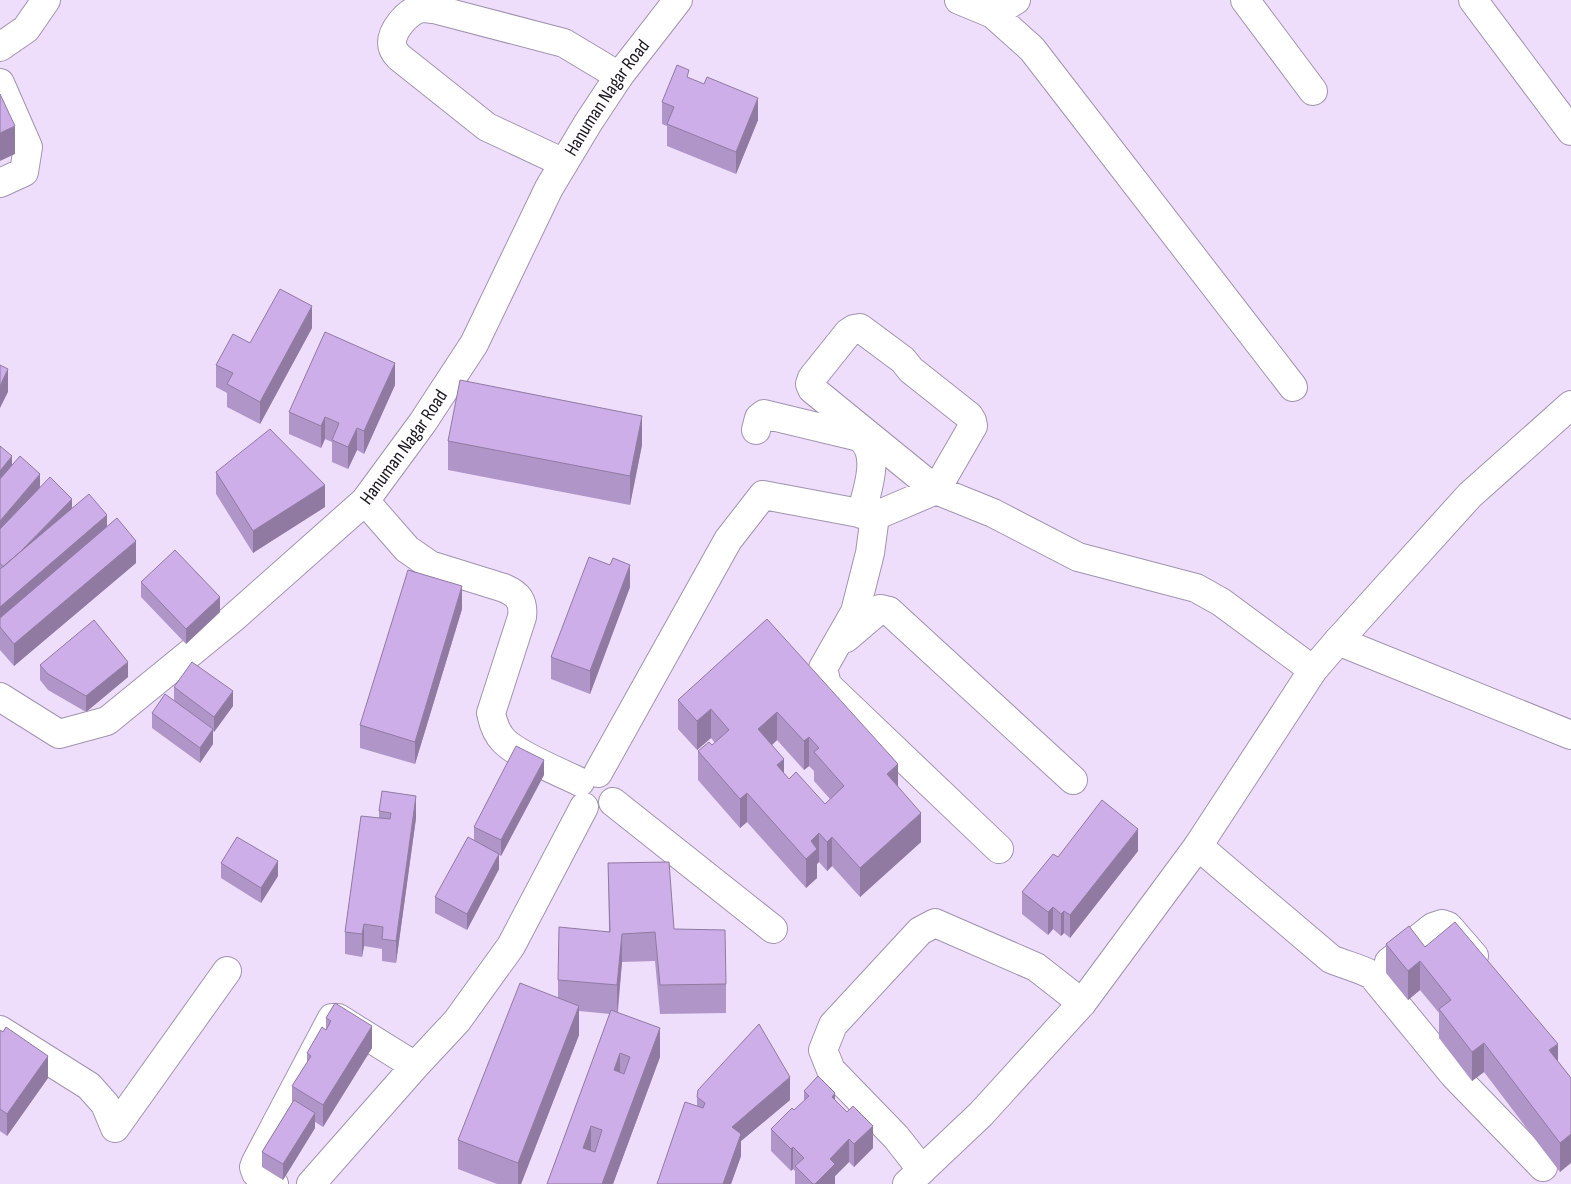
<svg xmlns="http://www.w3.org/2000/svg" width="1571" height="1184" viewBox="0 0 1571 1184" font-family="'Sofia Sans Condensed',sans-serif">
<rect width="100%" height="100%" fill="#eedefc"/>
<g fill="none" stroke-linecap="round" stroke-linejoin="round">
<defs>
<path id="street" d="M959,0L993,14L1032,49L1293,387
M1245,0L1313,91
M1473,0L1571,131
M993,14L1016,0
M0,47L26,29L46,0
M0,83L28,147L24,172L0,183
M564,163L487,127L399,57C395,53 392,49 392,43C392,30 406,14 418,9C422,7 429,9 434,9L564,43L619,76
M756,430L759,418L764,414L859,437C882,452 867,491 861,514
M365,501L407,549L430,565L504,588C518,594 524,601 522,617L491,713C493,723 496,733 504,741C519,756 560,772 580,782
M875,516L870,553L855,612L823,668L827,685L999,849
M846,638L880,609L889,611L1073,780
M1338,641L1571,735
M598,773L728,540L763,495L875,516L936,490L973,426L972,421L969,416L911,370L903,360L860,328L854,329L848,333L812,378L810,384L812,389L936,490L993,513L1078,557L1196,588L1221,602L1313,670
M613,802L773,929
M1198,846L1331,959C1345,965 1359,968 1372,975L1454,1075L1543,1167
M1389,962L1433,927L1442,924L1448,926L1474,956
M0,1030L89,1086L105,1104L115,1128
M115,1128L227,971
M922,1170L896,1137L831,1070L823,1050L833,1025L920,931L935,923L1036,967L1082,1003
M274,1184L256,1173L254,1167L256,1162L332,1018H338L415,1066
M311,1184L415,1066L457,1021L511,946L584,807"/>
<g id="secondary">
<path id="s1" d="M0,697L59,734L107,721L232,619L365,501L423,422L474,344L549,188L588,123L619,76L678,0"/>
<path d="M907,1184L981,1114L1082,1003L1198,846L1313,670L1338,641L1470,495L1571,405"/>
</g>
</defs>
<use href="#street" stroke="#a193ae" stroke-width="30"/>
<use href="#secondary" stroke="#a193ae" stroke-width="30"/>
<use href="#street" stroke="#fff" stroke-width="28"/>
<use href="#secondary" stroke="#fff" stroke-width="28"/>
</g>
<path fill="#b096c8" fill-rule="evenodd" d="M689,78L758,120L736,174L667,146V126L662,124V102Z
M312,328L260,424L227,407V393L216,387V365Z
M395,385L364,454L357,450L348,469L332,462V442L325,439L321,448L289,434V412Z
M448,441L642,445L630,505L448,470Z
M0,446L12,465L40,487L72,508L107,527L136,563L14,666L0,650Z
M216,472L325,507L253,553L216,494Z
M610,565L630,587L590,694L551,679V657Z
M141,582L220,612L186,644L141,597Z
M462,609L415,764L360,748V725Z
M767,619L898,786L921,842L860,897L832,866L827,871L819,862L817,864V878L806,888L747,822L740,828L698,780V751L712,745L715,743L711,738L697,750L678,729V700ZM777,740L804,770L809,766L814,771V781L830,799L825,804L789,779L784,773L772,745Z
M40,665L128,677L86,712L48,690L40,680Z
M174,687L233,706L214,732L213,731V744L200,763L152,728V713L174,700Z
M544,775L501,856L499,855V869L467,930L435,913V897L474,841V827Z
M379,811L416,818L396,963L382,961V949L364,946L362,957L345,954V932L379,818Z
M1138,851L1070,938L1064,933L1061,936L1053,929L1048,935L1022,914V892L1058,857Z
M221,863L278,876L261,903L221,878Z
M608,863L674,929L726,984V1013L660,1014L655,961L622,962L618,1012L660,1057L613,1184H547L610,1014L579,1011V1035L521,1184H497L458,1169V1140L558,998V980L609,931Z
M1386,944L1425,947L1558,1062L1571,1078L1560,1172L1484,1072L1472,1081L1439,1038V1013L1420,990L1408,1000L1386,973Z
M326,1018L372,1048L323,1127L315,1122V1128L283,1180L262,1167V1152L292,1103V1086L307,1063V1053L326,1030Z
M0,1030L48,1078L7,1136L0,1131Z
M804,1091L835,1101L873,1148L854,1167L849,1162L835,1176V1184H795V1171L793,1169L791,1171L771,1151V1129L794,1110L804,1101Z
M697,1097L790,1100L741,1141V1156L731,1184H657L697,1107Z"/>
<path fill="#907aa2" d="M758,98V120L736,174V152Z
M15,126V154L0,161V133Z
M312,306V328L260,424V402Z
M395,363V385L364,454V431Z
M8,369V392L0,408V386Z
M642,416V445L630,505V476Z
M325,417V439L321,448V426Z
M357,428V450L348,469V447Z
M12,456V472L0,486V471Z
M40,474V489L0,536V521Z
M325,485V507L253,553V531Z
M72,499V514L5,568Z
M107,515V538L0,627V607Z
M136,541V563L14,666V644Z
M630,565V587L590,694V671Z
M462,586V609L415,764V742Z
M220,597V612L186,644V629Z
M128,662V677L86,712V696Z
M233,691V706L214,732V717Z
M711,709V738L697,750V721Z
M777,712V740L758,758V729Z
M213,729V744L200,763V748Z
M809,737V766L804,770V741Z
M784,759V787L777,765Z
M544,760V775L501,856V840Z
M898,764V793L887,774Z
M747,793V822L740,828V799Z
M416,796V818L396,963V941Z
M921,813V842L860,897V868Z
M1138,829V851L1070,938V915Z
M819,833V862L817,864V878L806,888V859L811,841Z
M832,837V866L827,871V842Z
M499,854V869L467,930V914Z
M278,861V876L261,903V888Z
M1053,907V929L1048,935V912Z
M1064,911V933L1061,936V914Z
M364,924V946L362,957V934Z
M622,934V962L617,1014V985Z
M1420,961V990L1408,1000V971Z
M579,1006V1035L521,1184H518V1163Z
M372,1026V1048L323,1127V1105Z
M660,1028V1057L613,1184H602Z
M1484,1043V1072L1472,1081V1052Z
M1558,1044V1072L1549,1050Z
M620,1053V1082L614,1070Z
M48,1056V1078L7,1136V1114Z
M790,1077V1100L741,1141V1156L731,1184H723L732,1127Z
M835,1093V1115L832,1097Z
M315,1113V1128L283,1180V1164Z
M591,1126V1155L583,1148Z
M873,1126V1148L854,1167V1144Z
M1571,1134V1163L1560,1172V1143Z
M849,1139V1162L835,1176V1184H815L830,1159Z
M793,1147V1169L791,1171V1149Z"/>
<path fill="#cdaee8" stroke="#907aa2" fill-rule="evenodd" d="M677,65L689,70L687,77L704,84L707,77L758,98L736,152L667,124L674,107L662,102Z
M0,94L15,126L0,133Z
M280,289L312,306L260,402L227,384L233,373L216,365L233,334L250,343Z
M325,332L395,363L364,431L357,428L348,447L332,440L339,423L325,417L321,426L289,412Z
M0,365L8,369L0,386Z
M460,380L642,416L630,476L448,441Z
M270,429L325,485L253,531L216,472Z
M0,446L12,456L0,471Z
M20,456L40,474L0,521V479Z
M50,477L72,499L21,551L3,567L0,563V529Z
M89,494L107,515L0,607V569Z
M117,518L136,541L14,644L0,627V618Z
M175,550L220,597L186,629L141,582Z
M589,557L610,565L613,558L630,565L590,671L551,657Z
M408,570L462,586L415,742L360,725Z
M767,619L898,764L887,774L921,813L860,868L832,837L827,842L819,833L811,841L817,849L806,859L747,793L740,799L698,751L709,742L712,745L729,730L711,709L697,721L678,700ZM777,712L804,741L809,737L819,748L814,752L844,786L825,804L796,772L789,779L777,765L784,759L758,729Z
M94,620L128,662L86,696L48,674L40,665Z
M192,662L233,691L214,717L174,687Z
M165,694L213,729L200,748L152,713Z
M516,746L544,760L501,840L474,827Z
M382,791L416,796L396,941L382,939L383,927L364,924L362,934L345,932L361,816L390,819L391,813L379,811Z
M1102,800L1138,829L1070,915L1064,911L1061,914L1053,907L1048,912L1022,892L1053,854L1058,857Z
M237,837L278,861L261,888L221,863Z
M468,837L499,854L467,914L435,897Z
M669,862L674,929L725,930L726,984L660,985L655,932L622,934L617,985L558,980L559,927L610,932L608,863Z
M1455,922L1558,1044L1549,1050L1571,1078V1134L1560,1143L1484,1043L1472,1052L1439,1009L1451,1000L1420,961L1408,971L1386,944L1409,926L1425,947Z
M520,983L579,1006L518,1163L458,1140Z
M335,1003L372,1026L323,1105L292,1086L311,1056L307,1053L322,1027L326,1030L331,1021L326,1018Z
M611,1010L660,1028L602,1184H547ZM620,1053L630,1057L624,1074L614,1070ZM591,1126L602,1130L595,1152L583,1148Z
M759,1024L790,1077L732,1127L741,1134L723,1184H657L685,1102L703,1108L705,1103L697,1097L698,1090Z
M6,1027L48,1056L7,1114L0,1109V1030L3,1032Z
M818,1076L835,1093L832,1097L847,1112L853,1106L873,1126L854,1144L849,1139L830,1159L835,1164L815,1184H813L795,1166L804,1158L793,1147L791,1149L771,1129L792,1108L794,1110L809,1096L804,1091Z
M294,1100L315,1113L283,1164L262,1152Z"/>
<g text-anchor="middle" dominant-baseline="central" stroke-width="5" stroke-linejoin="round" paint-order="stroke">
<g font-size="19" fill="#1a151f" stroke="#eedefc">
<text stroke="none"><textPath href="#s1" startOffset="930">Hanuman Nagar Road</textPath></text>
<text stroke="none"><textPath href="#s1" startOffset="525">Hanuman Nagar Road</textPath></text>
</g>
</g>
</svg>
